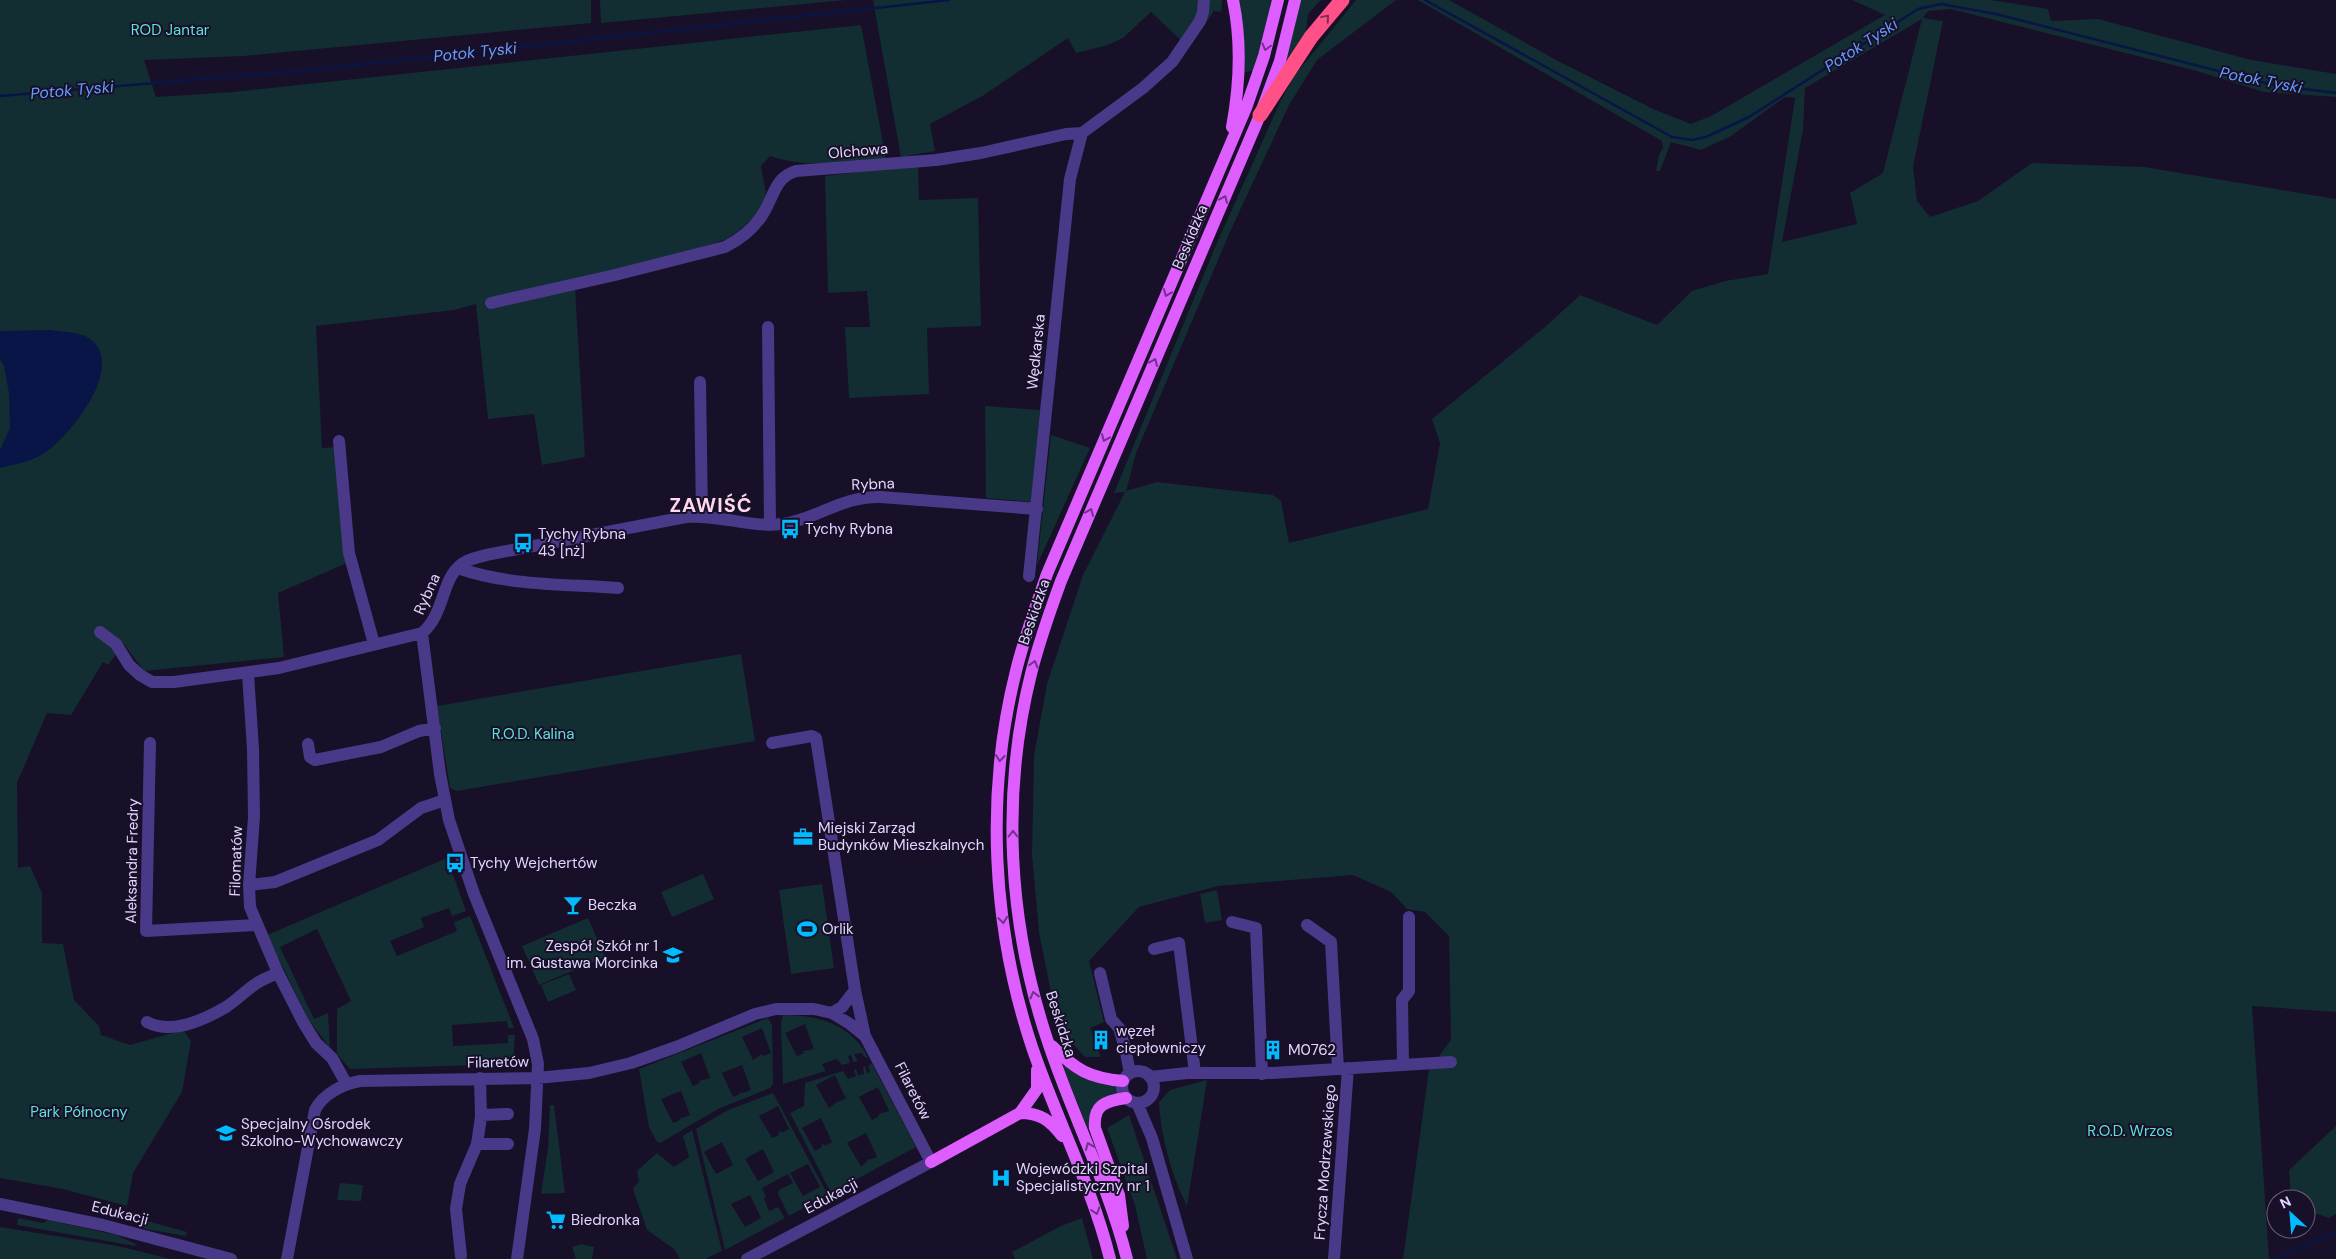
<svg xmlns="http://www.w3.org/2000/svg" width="2336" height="1259" viewBox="0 0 2336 1259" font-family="'DM Sans',sans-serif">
<rect width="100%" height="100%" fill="#180f28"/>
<path fill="#122e32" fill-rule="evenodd" d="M0,0H591V23L243,56L144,60L156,97L233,92L861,25L886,159C847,162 808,169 770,156L761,166C762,176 767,189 765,198C760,216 741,229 727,239L575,288L585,457L542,465L534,414L488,419L476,304L454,310L316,326L322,448L337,447L347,563L278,593L284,657L144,671L124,644L108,665L103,662L71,715L47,713L17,783L18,868L30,866L42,893V943L63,944L74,1000L99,1026L101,1035L130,1045L183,1030L191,1041L182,1092L133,1173L127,1206L63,1189L0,1178Z
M600,0H846L601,23Z
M873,0H1222V1L1221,12L1214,11L1189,48L1151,12L1123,38L1108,45L1076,53L1068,38L984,95L930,124L935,151L901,157Z
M1237,0H1271L1267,25L1253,71L1244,72Z
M1300,0H1321L1308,14L1306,33L1291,58L1286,59Z
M1356,0H1396L1317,60L1289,105L1229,234L1136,453L1126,491L1157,482L1273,495L1281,501L1289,543L1428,509L1440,443L1432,419L1545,327L1580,295L1657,325L1692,291L1725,281L1768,274L1795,98L1785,97L1731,136L1701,150L1671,142L1660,171H1656L1659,155L1663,148L1662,141L1418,0H1449L1558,61L1653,109L1691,124L1711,116L1885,15L1852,0H1991L2048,9L2051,21L2098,19L2251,60L2336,74V97L2264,92L2197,71L1951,9L1928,11L1923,18L1943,21L1913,167L1917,201L1930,217L1978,201L2032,163L2144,167L2336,199V1012L2252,1006L2269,1259H1403L1429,1069L1451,1040L1449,936L1425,912L1407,909L1391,892L1353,875L1218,886L1139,907L1089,961L1104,1022L1090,1028L1101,1057H1085L1072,1043L1053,1002L1039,932L1032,855L1034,756L1047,684L1083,575L1125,492L1114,493L1121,476L1216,245L1281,100L1295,75ZM1922,19L1883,173L1850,193L1857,224L1782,242L1803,130L1805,88Z
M918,165L919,200L978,198L981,326L927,328L929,394L849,398L845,327H870L867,291L828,293L825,176Z
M985,406L1040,410L1031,502L986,498Z
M1051,435L1090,448L1037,565Z
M741,654L755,741L457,791L450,788L437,706Z
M447,858L466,911L452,916L449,908L421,918L424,927L390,941L397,956L457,931L454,922L470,916L514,1028H508L507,1021L452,1025L453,1046L508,1043V1035H515L513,1064L350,1069L337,1054V1009L351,1001L317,929L280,947L314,1019L328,1013L330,1048L309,1020L267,935Z
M703,874L714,899L672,917L661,892Z
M822,884L834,968L791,974L779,890Z
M1217,890L1222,920L1205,923L1200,894Z
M588,918L605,957L539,985L522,946Z
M569,974L576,990L548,1002L541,985Z
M783,1015C818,1015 851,1024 868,1057L866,1058L861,1053L854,1054L858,1061L853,1062L851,1055L848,1056L850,1063L842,1065L837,1059L822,1064L826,1071L783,1084L781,1022ZM805,1024L814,1049L803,1051L804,1053L797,1056L785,1033Z
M768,1018L772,1025L773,1084L770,1088L718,1109L660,1143L657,1142L649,1127L639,1069ZM762,1028L771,1053L763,1056L762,1054L753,1060L742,1037ZM701,1053L710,1078L699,1081L700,1083L693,1086L681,1062ZM742,1065L751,1090L743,1093L741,1092L740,1094L733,1097L722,1073ZM681,1091L690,1115L683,1118L681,1117L680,1120L673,1123L661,1099Z
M872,1064L916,1147L831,1193L790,1113L804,1106L805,1083L843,1071L848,1079L856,1076L854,1070L856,1069L858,1075L864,1074L863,1067L865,1066L867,1073L870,1072L868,1065ZM835,1075L846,1099L837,1102L829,1108L816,1085ZM878,1087L889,1111L879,1114V1116L872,1120L859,1097ZM821,1118L832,1142L825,1146L824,1144L821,1145L822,1147L815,1151L802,1128ZM866,1133L877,1157L867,1160V1162L861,1166L847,1143Z
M1066,1065C1082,1079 1097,1082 1118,1084L1119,1094L1091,1128L1088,1129L1063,1067Z
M1207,1080L1187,1206C1171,1174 1161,1138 1159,1102L1170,1090Z
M773,1093L828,1195L789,1216L778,1194L779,1190L793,1183L788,1174L762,1188L766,1197L764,1198L769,1211L778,1207L785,1218L725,1250L696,1129L728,1110ZM778,1106L789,1129L782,1133L781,1131L778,1133L779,1135L772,1138L759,1116ZM722,1142L733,1165L716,1174L704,1152ZM763,1149L774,1172L758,1181L745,1159ZM808,1164L820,1187L803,1196L790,1173ZM750,1195L761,1218L745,1227L731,1204Z
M550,1105H554L565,1193L541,1194L548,1148Z
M1129,1115L1177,1259H1147L1135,1205L1107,1128Z
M2336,1126V1214L2329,1218L2306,1210V1199H2291L2289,1170Z
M692,1130L722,1251L705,1259H680L674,1249L647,1230L633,1189L639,1181L637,1171L657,1153L674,1167L689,1157L683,1136Z
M340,1183L363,1185L361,1201L337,1200Z
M18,1218L43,1223L48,1220L116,1235L136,1244L135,1246L17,1225Z
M1082,1218L1093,1259H1015L1012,1252L1061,1226Z
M140,1219L187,1232L186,1236L145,1229L140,1225Z
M0,1227L118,1246L170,1259H0Z
M581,1244L594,1247L592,1259H576L572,1247Z"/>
<path fill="#091547" d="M51,330C61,332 75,332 85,336C132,359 70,438 43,454C30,462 15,464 0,468V450L10,428L9,393L4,366L0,359V331Z"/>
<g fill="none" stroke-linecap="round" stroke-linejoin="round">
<path stroke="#091547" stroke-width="2.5" d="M1425,0L1672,137L1692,140L1706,137L1749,117L1918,9L1941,4L1996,14L2273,85L2336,93
M0,96L309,70L949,0
M2275,1259L2336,1232"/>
<path stroke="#493988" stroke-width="12" d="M491,303L615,275L725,247C739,240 752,230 761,217C774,199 773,178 796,171L936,160L981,153L1066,134L1082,133L1143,88L1172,62L1200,21L1203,12L1204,0
M768,327L770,525
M700,382L702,516
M339,441L349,553L374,644
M458,568C508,586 565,584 618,588
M1029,576L1070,179L1082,133
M100,632L116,644L129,665L140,675L152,682H174L279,668L422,633C447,612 440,574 467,561C473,558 480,557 486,555L686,517C718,514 750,528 782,524C819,519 840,496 881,497L1037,509
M422,633L440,774L449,820L474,894L533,1039L538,1064L535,1129L517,1259
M248,674L253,749L254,817L249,885L250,907L278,973L303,1022L316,1043L332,1058L346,1083
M150,743L146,931L256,925
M772,743L812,736L816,738L855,990L865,1036
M308,744L310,757L315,760L381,747L419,731L435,728
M249,885L275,882L378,840L421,808L445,800
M1232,922L1256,928L1262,1074
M1307,925L1331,942L1338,1069
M1154,949L1179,943L1195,1073
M1100,973L1111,1019L1119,1028L1125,1048L1130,1073
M832,1013L842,1007L855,990
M147,1022C171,1035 204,1020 226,1007C237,1000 246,990 257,983C263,979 271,976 278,973
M1403,1065L1402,1000L1409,991V917
M1122 1087a16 16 0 1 1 32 0a16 16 0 1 1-32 0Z
M1150,1077L1187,1073H1273L1451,1062
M1137,1103L1152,1138L1187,1259
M481,1115L508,1114
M477,1144H508
M0,1204L103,1225L231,1259
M461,1256L456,1209L460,1184L477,1144L481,1117L480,1078
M287,1259L315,1110C323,1094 343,1084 360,1081L537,1078L589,1073L631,1063L676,1047L755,1014L776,1009H814L832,1013L850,1024L865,1036L931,1162L747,1259
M1334,1259L1348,1068"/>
<path stroke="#de5dff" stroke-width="12" d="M1232,127C1240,84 1242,43 1233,0
M1052,1046C1076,1070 1089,1078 1123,1081
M1020,1113C1040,1113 1050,1120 1062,1136
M931,1162L1020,1113L1037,1089V1070
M1123,1226L1119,1195L1095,1128C1093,1105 1105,1101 1126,1098
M1110,1259C1092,1186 1056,1118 1032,1047C992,927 985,794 1016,671C1024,638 1036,606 1047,574L1246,108L1264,56L1278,0
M1127,1259C1108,1183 1071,1113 1047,1039C1008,922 1001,794 1031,674C1039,642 1050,611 1061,581L1260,115L1280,61L1295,0"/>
<path stroke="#ff5187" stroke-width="15" d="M1260,115L1311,37L1342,0"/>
</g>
<defs><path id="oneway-chevron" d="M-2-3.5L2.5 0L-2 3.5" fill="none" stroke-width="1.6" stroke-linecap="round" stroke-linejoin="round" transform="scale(1.25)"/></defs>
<use stroke="#802d53" href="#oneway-chevron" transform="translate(1326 18) rotate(-50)"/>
<g stroke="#713289">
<use href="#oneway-chevron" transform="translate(1266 47) rotate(105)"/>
<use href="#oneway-chevron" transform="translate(1224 199) rotate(-67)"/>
<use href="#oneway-chevron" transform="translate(1167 293) rotate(113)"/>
<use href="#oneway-chevron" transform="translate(1154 362) rotate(-67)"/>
<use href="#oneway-chevron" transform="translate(1105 438) rotate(113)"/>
<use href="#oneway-chevron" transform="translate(1090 512) rotate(-67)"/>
<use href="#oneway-chevron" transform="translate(1034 664) rotate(-74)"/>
<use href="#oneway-chevron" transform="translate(1000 758) rotate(96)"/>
<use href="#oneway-chevron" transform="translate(1013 834) rotate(-90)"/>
<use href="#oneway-chevron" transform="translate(1003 920) rotate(82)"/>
<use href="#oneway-chevron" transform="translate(1034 995) rotate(-104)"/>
<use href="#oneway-chevron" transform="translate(1089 1146) rotate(-112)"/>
<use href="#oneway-chevron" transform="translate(1096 1211) rotate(72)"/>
</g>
<defs>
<symbol id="bus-bare" viewBox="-9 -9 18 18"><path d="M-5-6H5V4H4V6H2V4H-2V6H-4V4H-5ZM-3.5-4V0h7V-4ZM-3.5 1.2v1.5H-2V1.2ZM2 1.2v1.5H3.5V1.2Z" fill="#02bbff" stroke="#180f28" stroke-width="2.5" paint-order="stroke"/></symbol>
<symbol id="office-bare" viewBox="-9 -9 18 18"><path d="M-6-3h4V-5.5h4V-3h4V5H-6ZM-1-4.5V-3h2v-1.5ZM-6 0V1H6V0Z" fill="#02bbff" stroke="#180f28" stroke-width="2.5" paint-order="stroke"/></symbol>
<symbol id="bar-bare" viewBox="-9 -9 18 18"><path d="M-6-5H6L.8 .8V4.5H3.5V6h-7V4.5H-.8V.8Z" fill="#02bbff" stroke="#180f28" stroke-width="2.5" paint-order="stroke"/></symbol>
<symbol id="stadium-bare" viewBox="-9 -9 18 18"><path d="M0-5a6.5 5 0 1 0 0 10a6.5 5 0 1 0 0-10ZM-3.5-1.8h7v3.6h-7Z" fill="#02bbff" stroke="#180f28" stroke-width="2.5" paint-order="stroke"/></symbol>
<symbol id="school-bare" viewBox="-9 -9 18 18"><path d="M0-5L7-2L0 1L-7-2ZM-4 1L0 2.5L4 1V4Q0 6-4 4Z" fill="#02bbff" stroke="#180f28" stroke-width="2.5" paint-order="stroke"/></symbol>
<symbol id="building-bare" viewBox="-9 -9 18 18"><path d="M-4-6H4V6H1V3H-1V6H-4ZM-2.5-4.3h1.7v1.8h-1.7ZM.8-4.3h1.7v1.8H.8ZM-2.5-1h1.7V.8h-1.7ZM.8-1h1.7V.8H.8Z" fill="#02bbff" stroke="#180f28" stroke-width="2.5" paint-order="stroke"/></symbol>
<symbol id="hospital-bare" viewBox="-9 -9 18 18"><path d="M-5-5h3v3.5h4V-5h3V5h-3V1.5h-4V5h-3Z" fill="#02bbff" stroke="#180f28" stroke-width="2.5" paint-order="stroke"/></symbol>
<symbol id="supermarket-bare" viewBox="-9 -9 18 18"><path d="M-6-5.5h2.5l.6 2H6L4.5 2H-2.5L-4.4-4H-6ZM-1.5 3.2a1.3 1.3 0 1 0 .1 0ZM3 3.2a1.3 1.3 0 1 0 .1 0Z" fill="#02bbff" stroke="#180f28" stroke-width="2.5" paint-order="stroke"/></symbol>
</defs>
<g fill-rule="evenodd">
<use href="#bus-bare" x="776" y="515" width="28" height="28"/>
<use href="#bus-bare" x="509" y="529" width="28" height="28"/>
<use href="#office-bare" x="789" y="823" width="28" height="28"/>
<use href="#bus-bare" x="441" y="849" width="28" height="28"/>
<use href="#bar-bare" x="559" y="891" width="28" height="28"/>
<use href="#stadium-bare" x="793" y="915" width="28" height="28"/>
<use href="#school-bare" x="659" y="941" width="28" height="28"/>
<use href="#building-bare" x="1087" y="1026" width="28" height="28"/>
<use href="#building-bare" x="1259" y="1036" width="28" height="28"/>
<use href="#school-bare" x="212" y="1119" width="28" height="28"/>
<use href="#hospital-bare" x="987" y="1164" width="28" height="28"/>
<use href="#supermarket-bare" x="542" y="1206" width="28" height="28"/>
</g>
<g text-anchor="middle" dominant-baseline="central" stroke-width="4" stroke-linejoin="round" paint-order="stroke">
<g font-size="15" fill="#5ee3d8" stroke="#180f28">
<text x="170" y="30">ROD Jantar</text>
<text x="533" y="734">R.O.D. Kalina</text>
<text x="79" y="1112">Park Północny</text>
<text x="2130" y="1131">R.O.D. Wrzos</text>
</g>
<g font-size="15" fill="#e2d6ff" stroke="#180f28">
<text transform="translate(858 151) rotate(-5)">Olchowa</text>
<text transform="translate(1190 237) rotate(-67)">Beskidzka</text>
<text transform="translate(1036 352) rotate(-84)">Wędkarska</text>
<text transform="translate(873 484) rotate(-2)">Rybna</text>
<text transform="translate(427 594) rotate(-66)">Rybna</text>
<text transform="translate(1034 612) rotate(-71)">Beskidzka</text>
<text transform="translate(132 861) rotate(-89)">Aleksandra Fredry</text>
<text transform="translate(236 861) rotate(-88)">Filomatów</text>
<text transform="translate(1061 1024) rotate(72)">Beskidzka</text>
<text transform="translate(498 1062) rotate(-1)">Filaretów</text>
<text transform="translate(913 1091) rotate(63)">Filaretów</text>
<text transform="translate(1325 1162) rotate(-86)">Frycza Modrzewskiego</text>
<text transform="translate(831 1196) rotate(-28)">Edukacji</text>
<text transform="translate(120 1213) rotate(14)">Edukacji</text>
</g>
<g font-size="15" fill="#e2d6ff" stroke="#180f28" text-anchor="start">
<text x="805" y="529">Tychy Rybna</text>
<text x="538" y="534">Tychy Rybna<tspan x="538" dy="17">43 [nż]</tspan></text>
<text x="818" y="828">Miejski Zarząd<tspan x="818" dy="17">Budynków Mieszkalnych</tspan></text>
<text x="470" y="863">Tychy Wejchertów</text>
<text x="588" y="905">Beczka</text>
<text x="822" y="929">Orlik</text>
<text x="658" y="946" text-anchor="end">Zespół Szkół nr 1<tspan x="658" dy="17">im. Gustawa Morcinka</tspan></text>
<text x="1116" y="1031">węzeł<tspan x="1116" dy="17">ciepłowniczy</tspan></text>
<text x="1288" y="1050">M0762</text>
<text x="241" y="1124">Specjalny Ośrodek<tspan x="241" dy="17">Szkolno-Wychowawczy</tspan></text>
<text x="1016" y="1169">Wojewódzki Szpital<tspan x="1016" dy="17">Specjalistyczny nr 1</tspan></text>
<text x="571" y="1220">Biedronka</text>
</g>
<g font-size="16" font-style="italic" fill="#649dff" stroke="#180f28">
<text transform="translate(1861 45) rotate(-33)">Potok Tyski</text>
<text transform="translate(475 52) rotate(-6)">Potok Tyski</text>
<text transform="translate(2261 80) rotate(11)">Potok Tyski</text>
<text transform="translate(72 90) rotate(-5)">Potok Tyski</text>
</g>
<g font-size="20" font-weight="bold" letter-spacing="1" fill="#ffd8ea" stroke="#180f28">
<text x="711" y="505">ZAWIŚĆ</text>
</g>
</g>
<g transform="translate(2291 1214) rotate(334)"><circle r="24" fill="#180f28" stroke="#695f7e"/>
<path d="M0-4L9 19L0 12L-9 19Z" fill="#02bbff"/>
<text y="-8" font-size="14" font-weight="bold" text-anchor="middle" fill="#e2d6ff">N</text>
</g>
</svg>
